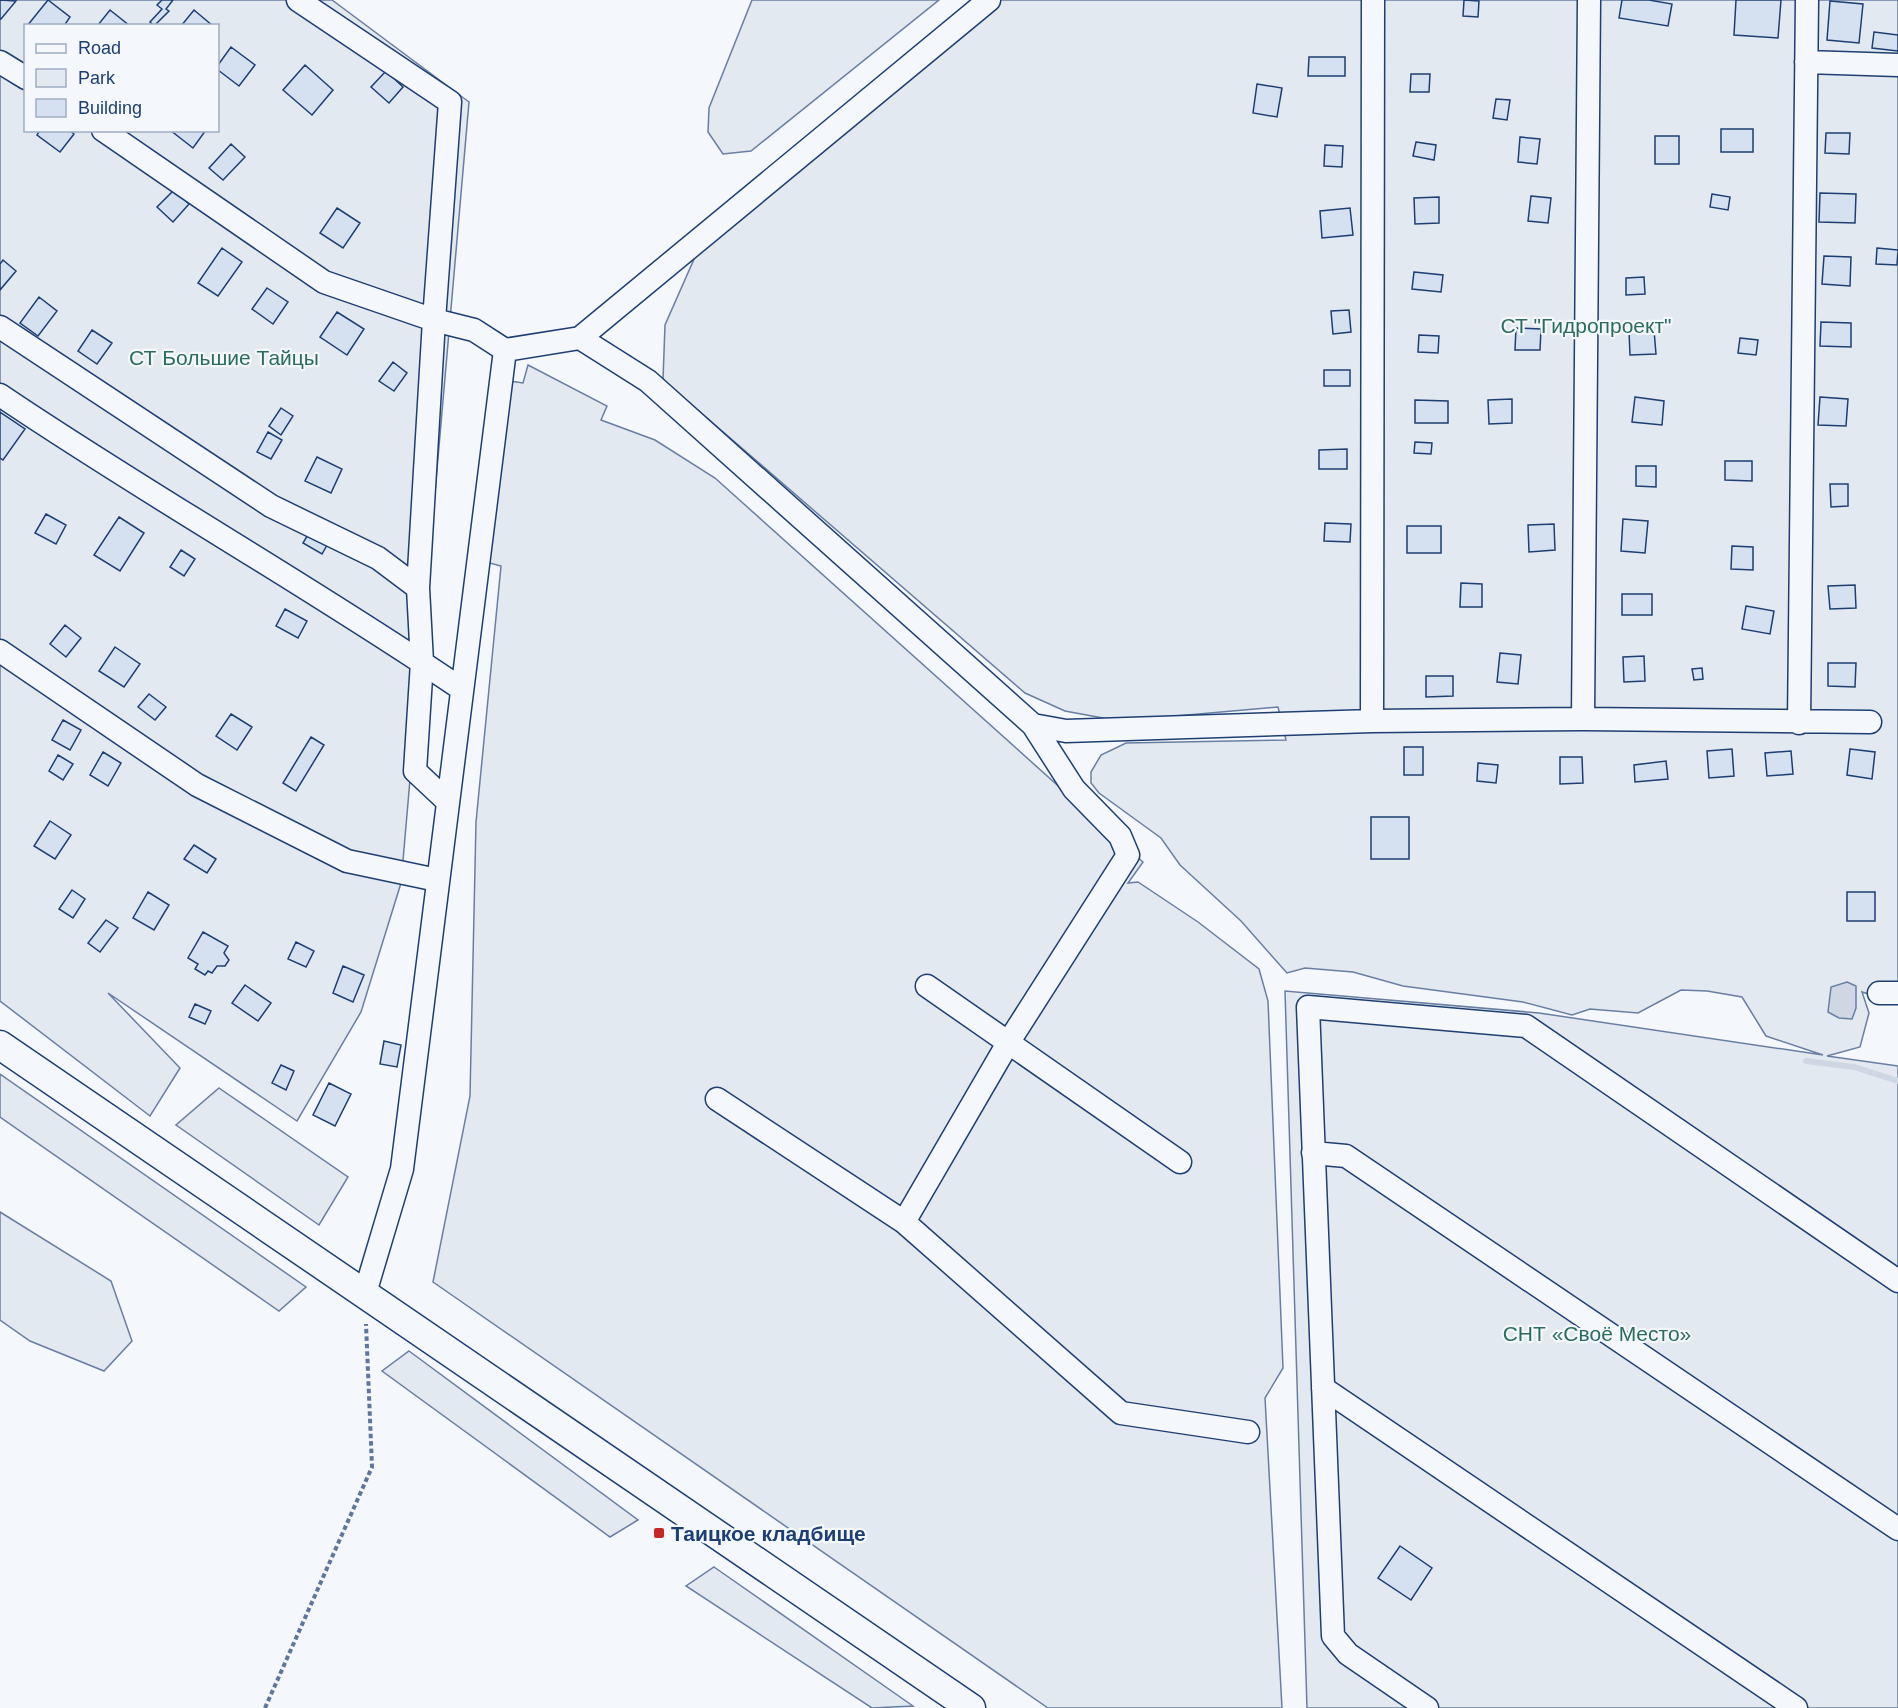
<svg xmlns="http://www.w3.org/2000/svg" width="1898" height="1708" viewBox="0 0 1898 1708" font-family="Helvetica,sans-serif">
<rect width="100%" height="100%" fill="#f4f7fb"/>
<path fill="#e3e9f0" stroke="#687fa3" stroke-width="1.5" fill-rule="evenodd" d="M0,0H332L469,102L401,883L361,1012L297,1121L108,993L180,1068L150,1116L0,1001ZM26,26H218V130H26Z
M752,0H939L751,151L723,154L708,132L709,108Z
M999,0H1898V1003L1862,992L1869,1013L1860,1047L1827,1056L1898,1066V1708H1307L1285,991L1539,1013L1823,1055L1766,1036L1742,997L1707,991L1681,990L1638,1013L1590,1009L1572,1015L1523,1002L1403,986L1353,972L1305,968L1287,973L1241,921L1180,865L1161,838L1099,793L1091,783V772L1101,755L1126,743L1286,740L1278,707L1119,721L1065,711L1025,693L663,380L665,325L695,257Z
M528,365L607,406L601,420L655,440L715,478L1143,862L1128,883L1138,882L1198,922L1259,969L1268,1001L1283,1368L1265,1398L1282,1708H1048L433,1282L470,1096L476,822L501,566L486,562L503,380L523,383Z
M0,1074L306,1287L279,1311L0,1117Z
M219,1088L348,1177L319,1225L176,1125Z
M0,1212L111,1281L132,1341L104,1371L30,1341L0,1320Z
M409,1351L638,1520L610,1537L382,1371Z
M714,1567L913,1706L872,1708L686,1586Z"/>
<path fill="#cfd7e4" stroke="#687fa3" stroke-width="1.5" d="M1847,982L1856,986V1008L1852,1019L1839,1018L1828,1012L1831,987Z"/>
<g fill="none" stroke-linecap="round" stroke-linejoin="round">
<path stroke="#cfd7e4" stroke-width="6" d="M1806,1061L1854,1067L1898,1081"/>
</g>
<path fill="#d5e0f0" stroke="#1d3f73" stroke-width="1.5" d="M0,0L16,1L1,19H0Z
M48,0L70,17L64,26H27Z
M162,0H173L166,9L169,11L154,26L150,22L162,9L157,5Z
M1464,0L1479,1L1478,17L1463,16Z
M1622,0H1649L1672,4L1668,26L1619,18Z
M1736,0H1781L1778,38L1734,35Z
M1830,1L1863,4L1859,43L1827,40Z
M110,10L130,26L98,25Z
M194,10L213,26H181Z
M1874,32L1898,35V51L1872,48Z
M231,47L255,65L239,86L218,70V65Z
M1309,57H1345V76H1308Z
M305,65L333,90L312,115L283,90Z
M386,71L403,87L389,103L371,87Z
M1411,74H1430L1429,92H1410Z
M1257,84L1282,88L1277,117L1253,113Z
M1496,99L1510,100L1507,120L1493,118Z
M1721,129H1753V152H1721Z
M40,130H69L74,134L60,152L37,135Z
M170,130H206L193,148Z
M1826,133H1850L1849,154L1825,153Z
M1655,136H1679V164H1655Z
M1520,137L1540,139L1537,164L1518,162Z
M1416,142L1436,145L1434,160L1413,156Z
M231,144L245,157L223,180L209,168Z
M1325,145L1343,146L1342,167L1324,166Z
M174,190L189,204L173,222L157,207Z
M1820,193L1856,194L1855,223L1819,222Z
M1712,194L1730,197L1728,210L1710,207Z
M1531,196L1551,198L1548,223L1528,221Z
M1439,197V223L1415,224L1414,198Z
M337,208L360,223L343,248L320,233Z
M1350,208L1353,235L1322,238L1320,211Z
M222,248L242,262L218,296L198,283Z
M1877,248L1898,250L1897,265L1876,264Z
M1824,256L1851,257L1850,286L1822,284Z
M3,260L16,271L0,290V264Z
M1414,272L1443,275L1441,292L1412,289Z
M1644,277L1645,294L1626,295V278Z
M267,288L288,302L273,324L252,309Z
M39,297L57,311L38,336L20,323Z
M1349,310L1351,332L1333,334L1331,311Z
M337,312L364,329L347,355L320,337Z
M1821,322L1851,323V347L1820,346Z
M1516,328L1541,329L1540,350H1515Z
M92,330L112,343L97,364L78,351Z
M1654,330L1656,354L1630,355L1629,331Z
M1419,335L1439,336L1438,353L1418,352Z
M1740,338L1758,340L1756,355L1738,353Z
M393,362L407,373L394,391L379,381Z
M1324,370H1350V386H1324Z
M1635,397L1664,401L1662,425L1632,422Z
M1820,397L1848,399L1846,426L1818,425Z
M1512,399V423L1489,424L1488,400Z
M1415,400L1448,401V423H1415Z
M281,408L293,416L281,435L269,426Z
M0,412L25,429L3,460L0,458Z
M268,432L282,440L271,459L257,452Z
M1415,442L1432,443L1431,454L1414,453Z
M1347,449V469H1319V450Z
M317,457L342,469L331,493L305,481Z
M1725,461H1752V481L1725,480Z
M1636,466H1656V487L1636,486Z
M1830,484H1848V506L1831,507Z
M46,514L66,525L56,544L35,533Z
M119,517L144,533L120,571L94,555Z
M1623,519L1648,521L1645,553L1621,551Z
M1325,523L1351,524L1350,542L1324,541Z
M1554,524L1555,550L1529,552L1528,525Z
M313,526L331,538L322,554L303,543Z
M1407,526H1441V553H1407Z
M1732,546L1753,547V570L1731,569Z
M181,550L195,559L184,576L170,567Z
M1461,583L1482,584V607H1460Z
M1855,585L1856,608L1830,609L1828,586Z
M1622,594H1652V615H1622Z
M1746,606L1774,611L1770,634L1742,629Z
M285,609L307,621L298,638L276,626Z
M65,625L81,638L66,657L50,644Z
M115,647L140,664L124,687L99,671Z
M1500,653L1521,655L1518,684L1497,682Z
M1644,656L1645,681L1624,682L1623,657Z
M1828,663H1856L1855,687L1828,686Z
M1702,668L1703,679L1694,680L1692,669Z
M1426,676H1453V696L1426,697Z
M149,694L166,707L155,720L138,707Z
M231,714L252,727L237,750L216,736Z
M63,720L81,730L70,750L52,740Z
M311,737L324,745L296,791L283,783Z
M1404,747H1423V775H1404Z
M1732,749L1734,776L1709,778L1707,751Z
M1850,749L1875,752L1872,779L1847,775Z
M1791,751L1793,774L1767,776L1765,753Z
M103,752L121,763L108,786L90,775Z
M58,755L73,764L63,780L49,771Z
M1560,757H1582L1583,783L1560,784Z
M1666,761L1668,779L1635,782L1634,765Z
M1478,763L1498,765L1496,783L1477,781Z
M1371,817H1409V859H1371Z
M50,821L71,835L55,859L34,846Z
M194,845L216,859L207,873L184,859Z
M72,890L85,899L73,918L59,909Z
M148,892L169,905L154,930L133,918Z
M1847,892H1875V921H1847Z
M106,920L118,928L100,952L88,943Z
M203,932L228,946L224,953L229,960L225,966H217L212,973L208,971L205,975L195,969L198,964L188,958Z
M296,942L314,951L306,967L288,959Z
M343,966L364,975L353,1002L333,993Z
M245,985L271,1003L258,1021L232,1003Z
M195,1004L211,1011L205,1024L189,1017Z
M384,1041L401,1045L397,1067L380,1064Z
M281,1065L294,1071L286,1090L272,1083Z
M329,1083L351,1094L335,1126L313,1115Z
M1400,1546L1432,1568L1411,1600L1378,1578Z"/>
<g fill="none" stroke-linecap="round" stroke-linejoin="round">
<defs>
<path id="minor" d="M298,0L450,102L434,320L474,330L505,350L580,338L648,381L1033,725L1066,731L1372,721L1583,719L1870,722
M0,62L26,78
M1806,62L1898,65
M103,130L324,282L434,320L418,588L422,662L415,771L447,801
M0,327L271,506L378,558L418,588
M580,338L989,0
M0,395C151,497 310,586 460,688
M0,651L197,785L347,861L437,880
M1583,719L1589,0
M1372,721L1373,0
M1799,723L1807,0
M1033,725L1074,789L1120,836L1128,855L1008,1043L904,1222L1121,1413L1248,1432
M927,986L1180,1162
M1879,993H1898
M717,1099L904,1222
M1313,1153L1346,1156L1898,1529
M365,1293L402,1169L505,350
M1323,1388L1796,1708
M1427,1708L1348,1654L1333,1636L1308,1007L1526,1026L1898,1281"/>
<path id="major" d="M0,1045L971,1708"/>
</defs>
<use href="#minor" stroke="#1d3f73" stroke-width="25"/>
<use href="#major" stroke="#1d3f73" stroke-width="31"/>
<path stroke="#5e769c" stroke-width="4" stroke-dasharray="4.5 3" stroke-linecap="butt" d="M265,1708L372,1467L366,1324"/>
<use href="#minor" stroke="#f4f7fb" stroke-width="22"/>
<use href="#major" stroke="#f4f7fb" stroke-width="28"/>
</g>
<rect fill="#c62828" stroke="#f4f7fb" stroke-width="2" x="653" y="1527" width="12" height="12" rx="3"/>
<g text-anchor="middle" dominant-baseline="central" stroke-width="4.5" stroke-linejoin="round" paint-order="stroke">
<g font-size="21" fill="#2c6c60" stroke="#f4f7fb">
<text x="1586" y="325">СТ "Гидропроект"</text>
<text x="224" y="357">СТ Большие Тайцы</text>
<text x="1597" y="1333">СНТ «Своё Место»</text>
</g>
<g font-size="21" font-weight="bold" fill="#1d3f73" stroke="#f4f7fb" text-anchor="start">
<text x="671" y="1533">Таицкое кладбище</text>
</g>
</g>
<rect x="24" y="24" width="195" height="108" fill="#f4f7fb" stroke="#9eadc5" stroke-width="1.5"/>
<rect x="36" y="44" width="30" height="9" fill="#f4f7fb" stroke="#9eadc5" stroke-width="1.5"/>
<text x="78" y="54" font-size="18" fill="#1d3f73">Road</text>
<rect x="36" y="69" width="30" height="18" fill="#e3e9f0" stroke="#9eadc5" stroke-width="1.5"/>
<text x="78" y="84" font-size="18" fill="#1d3f73">Park</text>
<rect x="36" y="99" width="30" height="18" fill="#d5e0f0" stroke="#9eadc5" stroke-width="1.5"/>
<text x="78" y="114" font-size="18" fill="#1d3f73">Building</text>
</svg>
